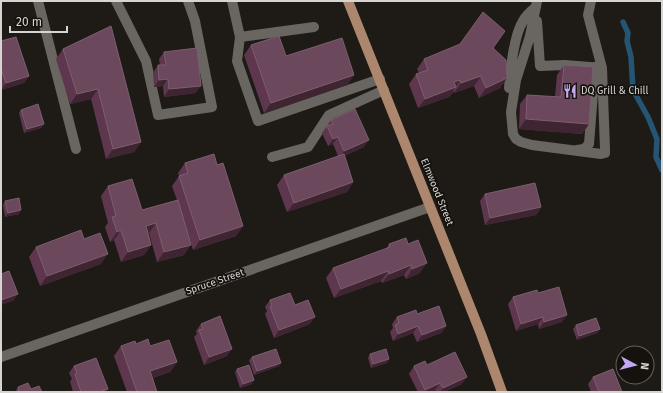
<svg xmlns="http://www.w3.org/2000/svg" width="663" height="393" viewBox="0 0 663 393" font-family="'Fira Sans',sans-serif">
<rect width="100%" height="100%" fill="#1e1b17"/>
<g fill="none" stroke-linecap="round" stroke-linejoin="round">
<path stroke="#245573" stroke-width="5.5" d="M623,22L628,33L627,41L631,57L633,90L648,117L657,139L656,157L662,170"/>
<path stroke="#696661" stroke-width="10" d="M38,1L76,149
M116,1L146,61L158,115L212,107L195,21L188,1
M232,1L240,37L237,61L258,121L380,79
M537,1L530,36L516,80L511,112L513,134L516,139L521,142L532,145L601,154L605,153V149L602,68L588,15L591,1
M537,21L540,66L565,65L602,68
M240,37L314,27
M509,88C510,71 514,35 523,21C526,15 531,11 536,7
M577,150L584,149L589,144L595,67
M272,157L308,147L329,115L384,90
M1,357L430,207"/>
<path stroke="#ad866e" stroke-width="10" d="M348,1L481,334L502,392"/>
</g>
<path fill="#5e374e" d="M111,26L141,142L134,152L106,159L91,99L70,104L56,59L63,49Z
M1,41L29,76L24,83L1,90Z
M251,45L286,56L354,75L347,85L264,113L244,55Z
M493,48L507,78L500,88L479,98L474,86L454,93V91L449,97L418,108L409,84L416,74L419,73L417,69L424,59Z
M164,52L196,93L164,97L163,86L154,87L153,73L158,65H160L159,59Z
M564,65L589,124L582,134L519,129L520,104L527,95L555,97L557,75Z
M21,110L44,124L41,128L24,133L19,113Z
M331,120L364,147L344,156L353,182L347,192L287,212L277,185L284,175L338,156L333,144L328,146L322,133Z
M185,163L217,165L243,226L236,236L193,250L188,234L184,255L157,262L149,233H148L151,245L144,255L121,262L114,240L110,242L105,227L108,223L101,196L108,186L142,210L177,200L172,186L179,176L178,173Z
M485,194L541,207L536,215L485,225L480,201Z
M5,201L19,214L5,217L3,205Z
M84,239L101,264L40,286L29,257L36,247Z
M389,244H408L420,273L406,279L404,275L382,283L381,281L334,298L326,278L333,268L386,249Z
M538,293L562,322L539,329L538,324L516,331L508,304L513,297Z
M270,300L295,305L310,324L274,338L265,314L267,311L265,307Z
M417,314L446,326L441,333L417,342L413,333L393,341L390,332L393,328L392,324L397,317Z
M201,324L227,356L204,365L194,337L197,334L196,331Z
M576,325L600,329L597,333L577,340L573,329Z
M136,344L150,346L177,362L170,372L153,378L157,392H127L114,356L121,346Z
M370,354L389,359L387,363L371,368L368,358Z
M252,357L279,366L254,375L249,360Z
M427,365L462,384L444,392H436L435,390L431,392H418L409,374L414,366Z
M74,366L108,389L105,392H73L70,381L72,379L69,373Z
M237,369L252,384L240,388L235,372Z
M593,377L622,392H591L588,384Z
M18,387L31,389L42,392H15Z"/>
<path fill="#3f2532" d="M354,75L347,85L264,113L271,103Z
M29,76L24,83L1,90L6,83Z
M481,76L474,86L454,93L461,83Z
M507,78L500,88L479,98L486,88Z
M168,79L163,86L154,87L159,80Z
M460,80L449,97L418,108L425,99L454,82Z
M201,86L196,93L164,97L169,89Z
M98,89L91,99L70,104L77,94Z
M526,119L589,124L582,134L519,129Z
M44,124L41,128L24,133L27,129Z
M338,137L333,144L328,146L333,139Z
M369,140L364,147L339,158L344,151Z
M141,142L134,152L106,159L113,149Z
M353,182L347,192L287,212L294,203Z
M541,207L536,215L485,225L490,218Z
M21,210L19,214L5,217L8,213Z
M156,223L149,233L139,236L146,226Z
M243,226L236,236L193,250L200,240Z
M121,230L114,240L110,242L117,232Z
M151,245L144,255L121,262L128,252Z
M191,245L184,255L157,262L164,252Z
M108,254L101,264L40,286L47,276Z
M427,263L420,273L406,279L412,269Z
M411,265L404,275L382,283L389,274Z
M388,271L381,281L334,298L341,289Z
M18,294L13,301L1,305V300Z
M567,315L562,322L539,329L544,322Z
M315,317L310,324L274,338L279,330Z
M543,317L538,324L516,331L521,324Z
M418,326L413,333L393,341L398,334Z
M446,326L441,333L417,342L422,335Z
M600,329L597,333L577,340L579,336Z
M232,349L227,356L204,365L209,357Z
M389,359L387,363L371,368L373,364Z
M177,362L170,372L144,381L150,371Z
M281,363L279,366L254,375L257,371Z
M467,377L462,384L444,392H440L443,388Z
M254,380L252,384L240,388L243,384Z
M440,383L435,390L431,392H423L425,390Z
M108,389L105,392H99Z"/>
<path fill="#6b485c" stroke="#7c5e6f" d="M483,12L505,31L493,48L506,60L507,78L486,88L481,76L461,83L460,80L454,82L456,87L425,99L416,74L428,70L424,59L460,44Z
M111,26L141,142L113,149L98,89L77,94L63,49Z
M279,36L286,56L342,38L354,75L271,103L251,45Z
M16,37L29,76L6,83L1,68V41Z
M197,48L201,86L169,89L168,79L159,80L158,65H166L164,52Z
M564,65L593,67L589,124L526,119L527,95L561,97Z
M38,104L44,124L27,129L21,110Z
M355,109L369,140L344,151L338,137L333,139L327,126L333,124L331,120Z
M214,154L217,165L223,163L243,226L200,240L179,176L188,173L185,163Z
M344,154L353,182L294,203L284,175Z
M132,179L142,210L178,200L191,245L164,252L156,223L146,226L151,245L128,252L121,230L117,232L112,217L116,216L108,186Z
M535,183L541,207L490,218L485,194Z
M19,198L21,210L8,213L5,201Z
M81,230L84,239L100,233L108,254L47,276L36,247Z
M406,238L408,244L418,240L427,263L412,269L411,265L389,274L388,271L341,289L333,268L390,247L389,244Z
M9,271L18,294L1,300V274Z
M559,287L567,315L544,322L543,317L521,324L513,297L537,290L538,293Z
M290,293L295,305L308,300L315,317L279,330L270,307L272,306L270,300Z
M439,306L446,326L422,335L418,326L398,334L395,325L399,323L397,317L416,310L417,314Z
M220,316L232,349L209,357L199,330L203,329L201,324Z
M596,318L600,329L579,336L576,325Z
M148,339L150,346L169,340L177,362L150,371L157,392H137L121,346L135,341L136,344Z
M276,349L281,363L257,371L252,357Z
M386,349L389,359L373,364L370,354Z
M455,352L467,377L443,388L440,383L425,390L414,366L425,361L427,365Z
M96,358L108,389L99,392H81L75,374L77,373L74,366Z
M249,365L254,380L243,384L237,369Z
M613,369L622,392H599L593,377Z
M28,383L31,389L39,386L42,392H16L19,391L18,387Z"/>
<defs>
<symbol id="restaurant-bare" viewBox="-9 -9 18 18"><path d="M-5-6h1v4h1v-4h1v4h1v-4h1v5L-1.5 .5V6h-2V.5L-5-1ZM5-6V6H3V1.5H1.5Q1.5-4 5-6Z" fill="#c4a7f1" stroke="#15120e" stroke-width="2.5" paint-order="stroke"/></symbol>
</defs>
<g fill-rule="evenodd">
<use href="#restaurant-bare" x="560" y="81" width="20" height="20"/>
</g>
<g text-anchor="middle" dominant-baseline="central" stroke-width="3.5" stroke-linejoin="round" paint-order="stroke">
<g font-size="10" fill="#d7d5d2" stroke="#15120e" text-anchor="start">
<text x="581" y="91">DQ Grill &amp; Chill</text>
</g>
<g font-size="10" fill="#d7d5d2" stroke="#15120e">
<text transform="translate(437 192) rotate(68)">Elmwood Street</text>
<text transform="translate(215 282) rotate(-19)">Spruce Street</text>
</g>
</g>
<rect width="663" height="393" fill="none" stroke="#d7d5d2" stroke-width="4"/>
<g transform="translate(635 365) rotate(97)"><circle r="19" fill="#15120e" stroke="#63605c"/>
<path d="M0-3L7 15L0 10L-7 15Z" fill="#c4a7f1"/>
<text y="-6" font-size="11" font-weight="bold" text-anchor="middle" fill="#d7d5d2">N</text>
</g>
<path d="M10 26v6h57v-6" fill="none" stroke="#d7d5d2" stroke-width="2"/>
<text x="16" y="26" font-size="12" fill="#d7d5d2" stroke="#15120e" stroke-width="3" paint-order="stroke">20 m</text>
</svg>
